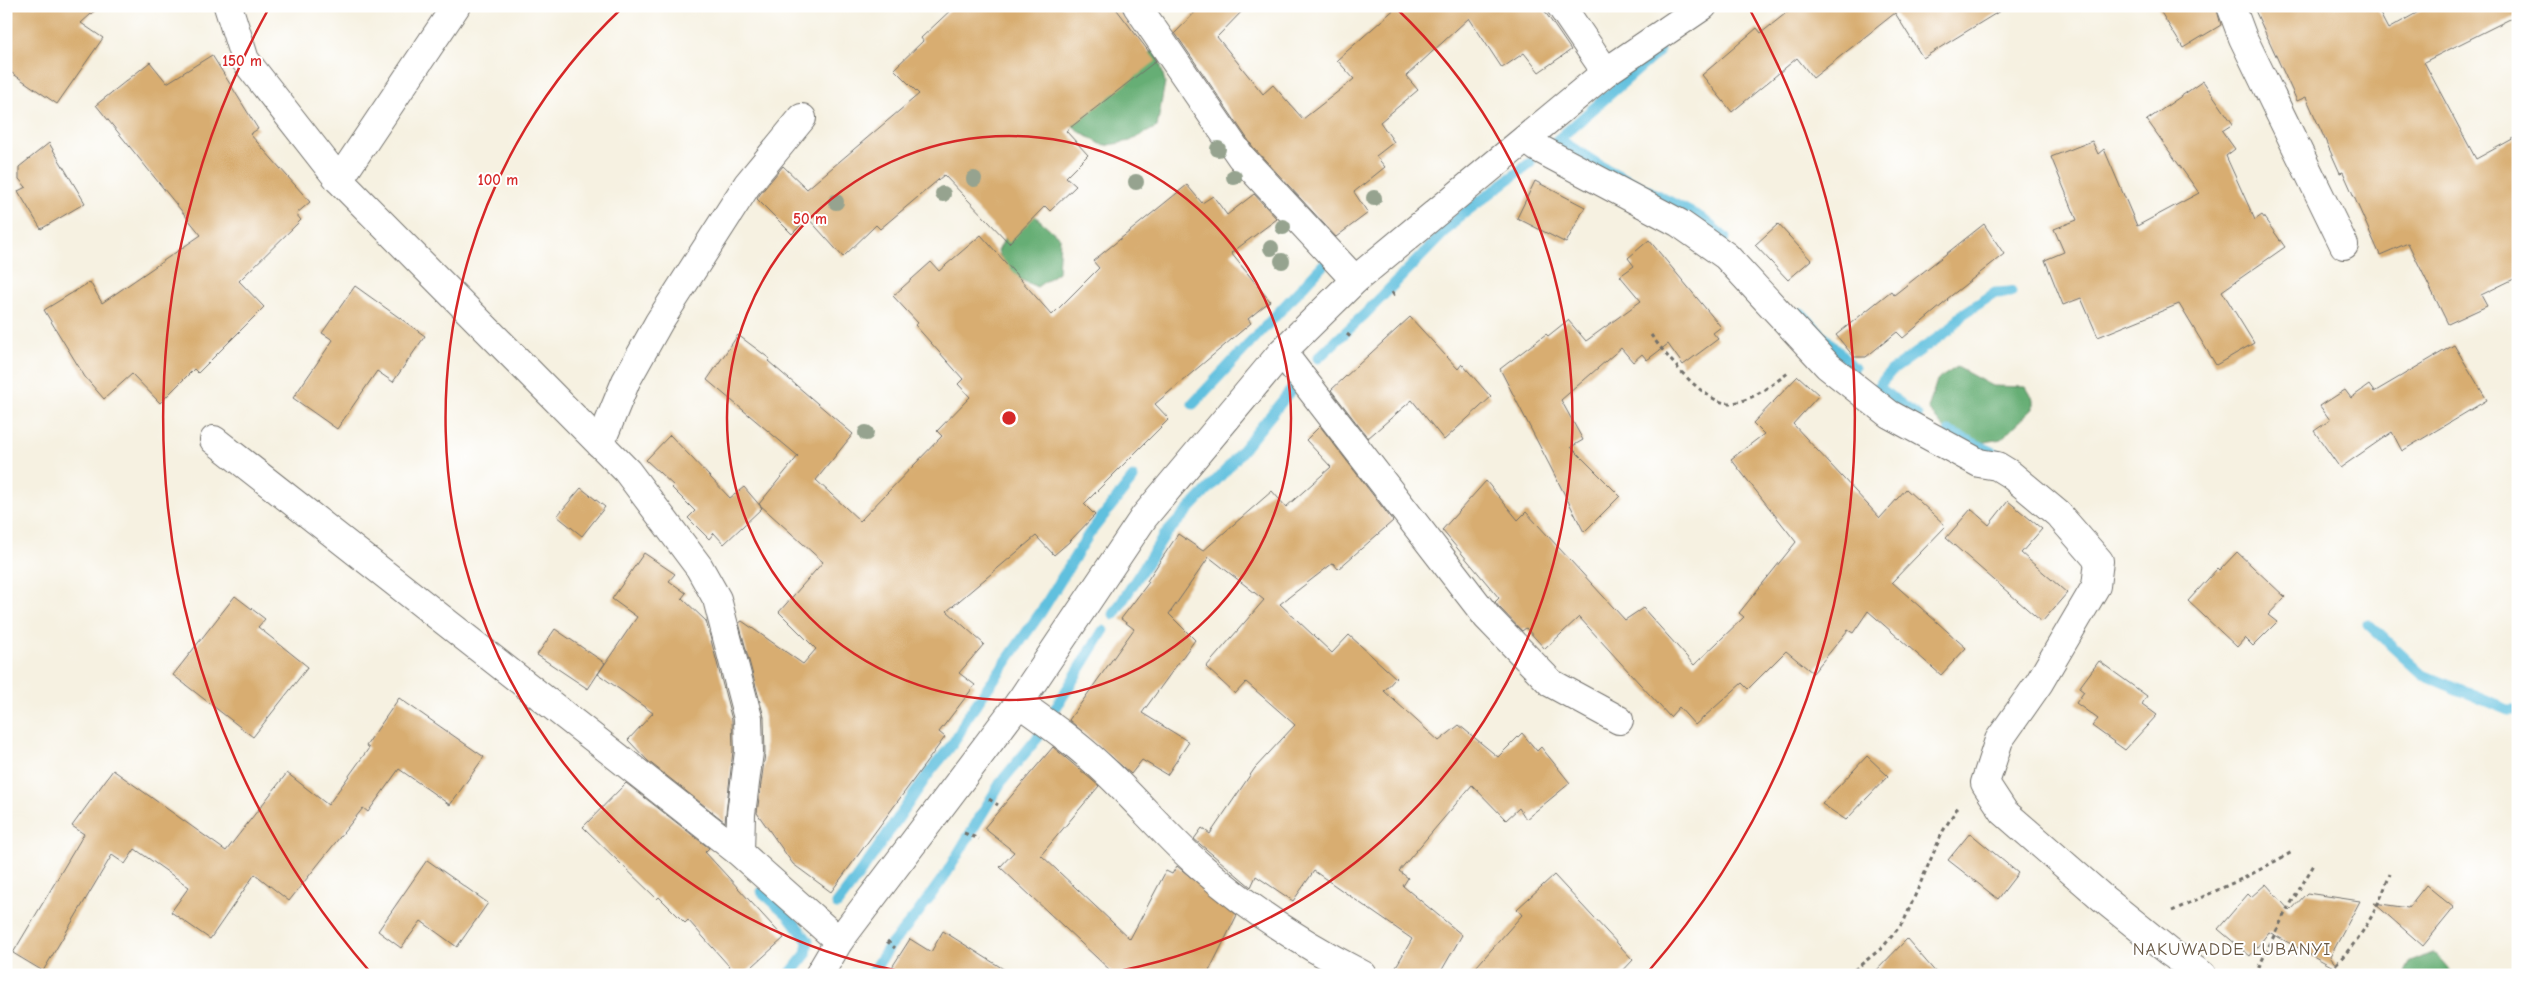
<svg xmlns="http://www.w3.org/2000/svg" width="2524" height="981" viewBox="0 0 2524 981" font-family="'Comic Neue',sans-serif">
<rect width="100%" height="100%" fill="#fff"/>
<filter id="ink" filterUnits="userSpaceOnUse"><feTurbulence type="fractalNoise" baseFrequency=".02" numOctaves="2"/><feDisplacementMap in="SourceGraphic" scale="10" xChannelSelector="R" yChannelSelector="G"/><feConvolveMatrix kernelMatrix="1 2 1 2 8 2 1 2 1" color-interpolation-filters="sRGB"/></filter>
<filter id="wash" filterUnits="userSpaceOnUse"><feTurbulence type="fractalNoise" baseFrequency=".0096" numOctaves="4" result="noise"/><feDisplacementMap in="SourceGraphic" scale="20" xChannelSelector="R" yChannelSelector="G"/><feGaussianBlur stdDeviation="1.12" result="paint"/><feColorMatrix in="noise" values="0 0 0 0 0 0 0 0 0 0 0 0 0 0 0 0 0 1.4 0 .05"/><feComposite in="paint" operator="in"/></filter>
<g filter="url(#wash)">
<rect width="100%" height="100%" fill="#f6f1e1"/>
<path fill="#66ae75" stroke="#486c50" d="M1156,47L1165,82L1157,127L1130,141L1104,146L1080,132L1070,123Z
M1034,215L1060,238L1058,272L1037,287L1008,274L998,251L1013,222Z
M1957,367L1992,386L2026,387L2033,399V409L2001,439L1960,447L1928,409L1937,380Z
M2434,952L2454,975H2404L2411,962Z"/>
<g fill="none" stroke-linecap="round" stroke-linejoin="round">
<path stroke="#60c0de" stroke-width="11" d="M1558,139L1602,167L1701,218L1725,238
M1553,144L1659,51
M1801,313L1854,368
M1318,358L1365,314L1458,218L1530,163
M1193,404L1323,265
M1917,416L1878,387L1891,371L1949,330L1963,314L1995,293L2011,292
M1949,432L2005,458
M1114,614L1164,536L1227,469L1297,383
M2368,624L2423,675L2508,710H2518
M1050,717L1103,631
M762,892L788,915L808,941L806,954L789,975
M837,904C869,863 897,819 927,776C943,754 955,746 966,719L1041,612L1089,534L1133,478
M871,975L889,947L917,914L946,874L1001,782L1039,736"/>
</g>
<g id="blocks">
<path fill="#d8ad71" d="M6,6H100L81,23L103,38L57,104L6,69Z
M955,6H1114L1156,61L1066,131L1088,155L1066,177L1076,186L1050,211L1045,206L1009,243L944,175L880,229L876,225L843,257L808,218L792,234L757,199L760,194L783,166L807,189L919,94L894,69L923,41L921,38Z
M1201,6H1247L1217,37L1263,94L1273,85L1303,119L1354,79L1337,60L1398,6H1541L1571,50L1539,72L1524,53L1502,68L1469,18L1406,76L1418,90L1380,122L1394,142L1376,156L1385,167L1354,192L1368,213L1336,237L1253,147L1175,33Z
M1795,6H2008L1923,58L1895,13L1813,78L1797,58L1732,112L1702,75L1757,28L1761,33Z
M2157,6H2216L2221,25L2183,48Z
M2253,6H2376L2388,29L2429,6H2518V15L2424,62L2476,159L2518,136V277L2481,295L2487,306L2448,324L2408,243L2380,255L2343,172L2340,173L2306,97L2297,101Z
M212,55L258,129L250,134L310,202L296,214L301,220L239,281L264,307L198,373L194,369L160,403L132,374L104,399L85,377L44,310L90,282L102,303L201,235L96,105L150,62L167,83Z
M2203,81L2233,124L2222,131L2235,149L2226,156L2255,220L2262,215L2285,247L2222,291L2254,343L2216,365L2179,304L2098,337L2081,298L2063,305L2045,260L2064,252L2054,229L2077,220L2051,157L2092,141L2098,154L2104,149L2137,226L2199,193L2147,120Z
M49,143L85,203L41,229L18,191L26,187L19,179V167Z
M1535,181L1585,207L1566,243L1517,218Z
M1187,185L1202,203L1213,196L1227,215L1254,194L1277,219L1231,253L1270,301L1248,319L1251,323L1155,404L1169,419L1084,504L1095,515L1069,542L1054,555L1036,536L947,611L984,644L959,673L975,685L939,732L945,737L831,892L793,864L757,813L765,754L764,717L739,623L742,621L803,664L816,649L779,612L823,562L759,504L798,456L707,380L738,335L770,359L768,361L853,434L816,480L860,521L942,436L937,431L970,397L958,384L963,379L915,325L918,323L893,296L931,262L939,271L981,235L1052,315L1099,268L1093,261Z
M1778,224L1811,260L1788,280L1755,245Z
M1984,224L2004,254L1947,299L1948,300L1903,338L1897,332L1866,357H1854L1836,335L1891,291L1894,295Z
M1649,240L1721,327L1713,333L1718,339L1683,365L1668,344L1647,360L1642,354L1633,362L1621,348L1561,400L1583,440L1571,447L1620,496L1584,532L1500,369L1546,334L1548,336L1568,320L1586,341L1641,301L1620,276L1634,266L1628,258Z
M355,286L425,336L393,382L377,371L337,429L293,398L333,340L322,333Z
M1410,317L1458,369L1462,364L1491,397L1444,440L1412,400L1368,438L1331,390Z
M2454,345L2487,400L2402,451L2392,432L2340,468L2314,431L2330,420L2320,406L2345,390L2351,398L2369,385L2374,392Z
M1798,376L1819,395L1793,424L1880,518L1906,489L1946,526L1892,582L1966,648L1941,675L1868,611L1853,633L1848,630L1813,673L1786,651L1748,689L1742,683L1695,725L1679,707L1670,717L1579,617L1545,649L1526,628L1522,631L1499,607L1495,602L1499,598L1442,530L1486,481L1518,520L1526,512L1625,620L1643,608L1694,665L1744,617L1739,613L1796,542L1731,459L1764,434L1753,423Z
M1320,426L1393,521L1338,569L1333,563L1280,604L1332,653L1349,635L1396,678L1384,691L1439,741L1459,725L1498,757L1522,733L1537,751L1541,747L1570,783L1526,819L1519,808L1506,820L1472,785L1399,871L1408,878L1403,886L1462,935L1439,975H1391L1412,939L1314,871L1293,901L1256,876L1251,887L1194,839L1202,828L1210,834L1255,768L1295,725L1246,682L1235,694L1206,667L1264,600L1209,557L1169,614L1195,640L1142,713L1189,742L1167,775L1142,760L1131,774L1069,720L1134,629L1121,619L1149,582L1147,581L1178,534L1203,551L1272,491L1286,507L1331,467L1306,440Z
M670,435L730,498L744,487L762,508L724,544L714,533L709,539L688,518L695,511L672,488L674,486L646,460Z
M581,488L605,507L582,536L557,516Z
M2008,501L2042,529L2021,553L2067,593L2042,622L1946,538L1971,509L1989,525Z
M2237,552L2285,597L2268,615L2277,622L2253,646L2245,638L2237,647L2188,601L2217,569L2219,571Z
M644,553L675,574L669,581L686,593L682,598L706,621L732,720L733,751L725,822L648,761L628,740L653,713L598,674L637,617L612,599Z
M235,596L265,619L258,627L308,667L253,737L173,675Z
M555,629L605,663L588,689L537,655Z
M2099,661L2147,696L2142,704L2157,715L2125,750L2092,726L2098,719L2076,703L2084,692L2079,688Z
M399,698L484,757L450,805L399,769L368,812L363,808L289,901L255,874L210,939L171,912L189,887L135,849L125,864L112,855L43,971L13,953L84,834L72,826L113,770L226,851L287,773L328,805L369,748L366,746Z
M1053,747L1099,786L1041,855L1130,939L1166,871L1172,874L1177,866L1237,915L1207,975H1111L1112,972L1000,867L1014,852L984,828Z
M1867,756L1888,776L1846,820L1822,804Z
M626,783L709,848L705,852L784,938L743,975H737L688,920L685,923L659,897L657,899L583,827Z
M1970,833L2018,873L1998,899L1948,860Z
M427,860L488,903L457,947L421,921L401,948L378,931Z
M1554,875L1633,960L1619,975H1469L1522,915L1517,909Z
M2266,884L2290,911L2307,893L2360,901L2330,957L2337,966L2335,968L2269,932L2250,956L2218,929L2248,894L2251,897Z
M2426,885L2454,908L2423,946L2374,903L2408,908Z
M943,931L1013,975H887L910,939L931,952Z
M1907,939L1938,975H1872Z"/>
</g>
</g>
<g filter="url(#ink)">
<use href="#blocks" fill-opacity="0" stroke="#72706b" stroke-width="1"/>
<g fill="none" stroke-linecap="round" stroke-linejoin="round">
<defs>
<path id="minor" d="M228,6L245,60L339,180L627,471L699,567L717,599L748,718L749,752L741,814L740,853
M1137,6L1241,157L1355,280
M1561,6L1606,72
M2231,6L2243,38L2344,245
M1526,139L1538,148L1679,223L1726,256L1828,366L1889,414L1979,463L1997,466L2010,474L2058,514L2099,561L2096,586L2039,683L1999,740L1985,783L2004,812L2106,901L2168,951L2202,975
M339,180L456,6
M1282,352L1487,617L1551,683L1619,720
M214,440L740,853L839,941
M600,444L626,381L659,322L747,185L802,118
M1019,703C1047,723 1074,742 1100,766C1134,797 1164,834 1199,865C1247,908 1305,945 1363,975"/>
<path id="tertiary" d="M819,975L839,941L1019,703L1144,517L1282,352L1355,280L1606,72L1703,6"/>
</defs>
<use href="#minor" stroke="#72706b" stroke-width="30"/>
<use href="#tertiary" stroke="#72706b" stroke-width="30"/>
<path stroke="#72706b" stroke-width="3" stroke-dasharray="4 4" stroke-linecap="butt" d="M1392,292L1396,298
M1347,334L1353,339
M1651,335C1665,354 1704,404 1729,403C1749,403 1773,384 1788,373
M989,799L998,805
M964,833L979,839
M2172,911L2248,876L2294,851
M887,941L895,948
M1848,975L1883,947L1904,921L1943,831L1959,805
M2255,975L2284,915L2315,863
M2324,975C2358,945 2375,916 2390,874"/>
<use href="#minor" stroke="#fff" stroke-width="28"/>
<use href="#tertiary" stroke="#fff" stroke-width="28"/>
</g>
<g fill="#96a38f">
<circle cx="1218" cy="149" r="8"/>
<circle cx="1234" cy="177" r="8"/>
<circle cx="974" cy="179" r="8"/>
<circle cx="1136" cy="182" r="8"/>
<circle cx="943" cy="194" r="8"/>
<circle cx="1374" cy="198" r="8"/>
<circle cx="836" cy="202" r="8"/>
<circle cx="1283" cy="227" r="8"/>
<circle cx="1271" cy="248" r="8"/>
<circle cx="1282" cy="261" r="8"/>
<circle cx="866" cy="433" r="8"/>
</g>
</g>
<g fill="none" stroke="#d62828" stroke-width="2.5">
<circle cx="1009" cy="418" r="282"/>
<path d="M916 974A564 564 0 0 1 621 9M1397 9A564 564 0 0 1 1102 974"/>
<path d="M371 973A846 846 0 0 1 269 8M1749 8A846 846 0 0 1 1647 973"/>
</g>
<g text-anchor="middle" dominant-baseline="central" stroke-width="4" stroke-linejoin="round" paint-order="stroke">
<g font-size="18" letter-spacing="1" fill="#685844" stroke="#fff">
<text x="2232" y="949">NAKUWADDE LUBANYI</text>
</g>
</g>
<circle cx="1009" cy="418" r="8" fill="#d62828" stroke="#fff" stroke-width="2.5"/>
<g font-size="15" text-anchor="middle" font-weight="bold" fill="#d62828" stroke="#fff" stroke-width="4" stroke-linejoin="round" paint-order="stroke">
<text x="242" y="66">150 m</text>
<text x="498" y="185">100 m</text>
<text x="810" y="224">50 m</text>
</g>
<rect width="2524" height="981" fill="none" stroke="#fff" stroke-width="25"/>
</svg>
